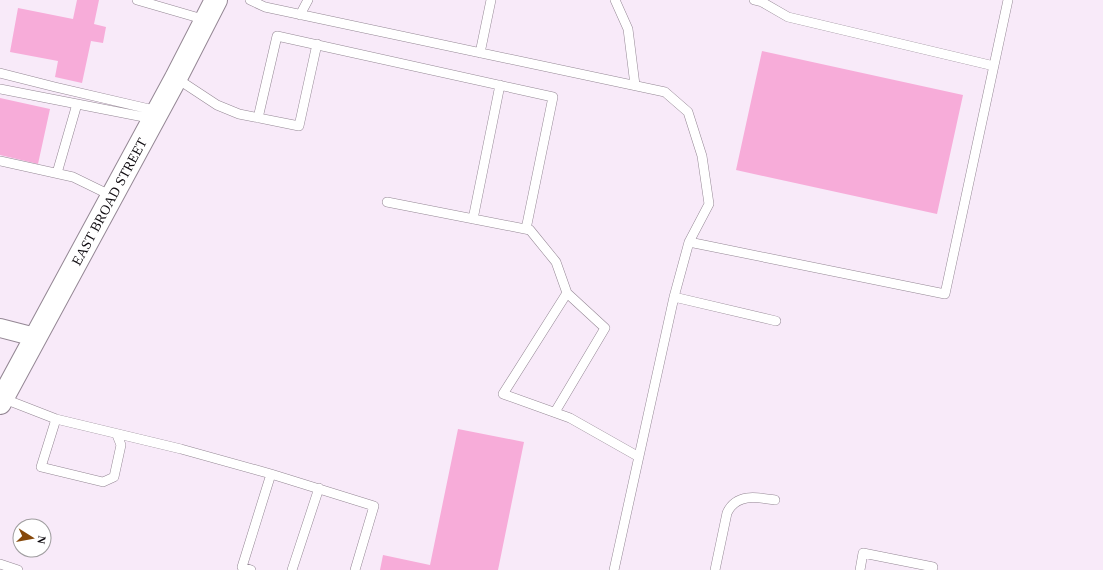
<svg xmlns="http://www.w3.org/2000/svg" width="1103" height="570" viewBox="0 0 1103 570" font-family="Georgia,serif">
<rect width="100%" height="100%" fill="#f8eaf9"/>
<path fill="#f7acd9" d="M77,0H99L94,24L106,27L103,43L91,41L82,83L55,77L58,61L10,52L18,8L73,19Z
M762,51L963,95L937,214L736,170Z
M0,98L50,109L38,164L0,155Z
M458,429L524,442L498,570H380L383,555L430,565Z"/>
<g fill="none" stroke-linecap="round" stroke-linejoin="round">
<defs>
<path id="service" d="M137,0L206,20
M250,0L265,7L665,92L688,112L702,156L709,204L689,242L674,297L776,321
M615,0L628,29L635,85
M754,0L762,2L788,17L994,66
M300,15L308,0
M480,53L491,0
M0,73L55,87L158,111
M176,78L217,105L239,114L299,126L317,44
M0,89L154,119
M258,118L277,36L553,97L526,229
M0,161L73,177L112,196
M57,173L77,104
M387,202L530,230L556,262L567,293L503,394L570,418L639,457
M473,219L500,85
M689,242L945,294L1008,0
M2,398L56,419L181,449L271,474L374,506L355,570
M555,412L605,328L567,293
M56,419L41,467L103,482L114,477L121,445L117,435
M0,564L18,570
M251,570L242,567L271,474
M292,570L319,488
M614,570L674,297
M715,570L727,513C736,493 757,497 775,500
M860,570L863,553L933,567L932,570"/>
<path id="minor" d="M0,328L35,337"/>
<g id="tertiary">
<path id="s1" d="M0,403L176,78L216,0"/>
</g>
</defs>
<use href="#service" stroke="#948794" stroke-width="10"/>
<use href="#minor" stroke="#948794" stroke-width="20"/>
<use href="#tertiary" stroke="#948794" stroke-width="24"/>
<use href="#service" stroke="#fff" stroke-width="9"/>
<use href="#minor" stroke="#fff" stroke-width="18"/>
<use href="#tertiary" stroke="#fff" stroke-width="22"/>
</g>
<g text-anchor="middle" dominant-baseline="central" stroke-width="3.5" stroke-linejoin="round" paint-order="stroke">
<g font-size="14" fill="#0e0a0f" stroke="#fff">
<text stroke="none"><textPath href="#s1" startOffset="229">EAST BROAD STREET</textPath></text>
</g>
</g>
<g transform="translate(32 538) rotate(101)"><circle r="19" fill="#ffffff" stroke="#9f9d9f"/>
<path d="M0-3L7 15L0 10L-7 15Z" fill="#86480a"/>
<text y="-6" font-size="11" font-weight="bold" text-anchor="middle" fill="#0e0a0f">N</text>
</g>
</svg>
